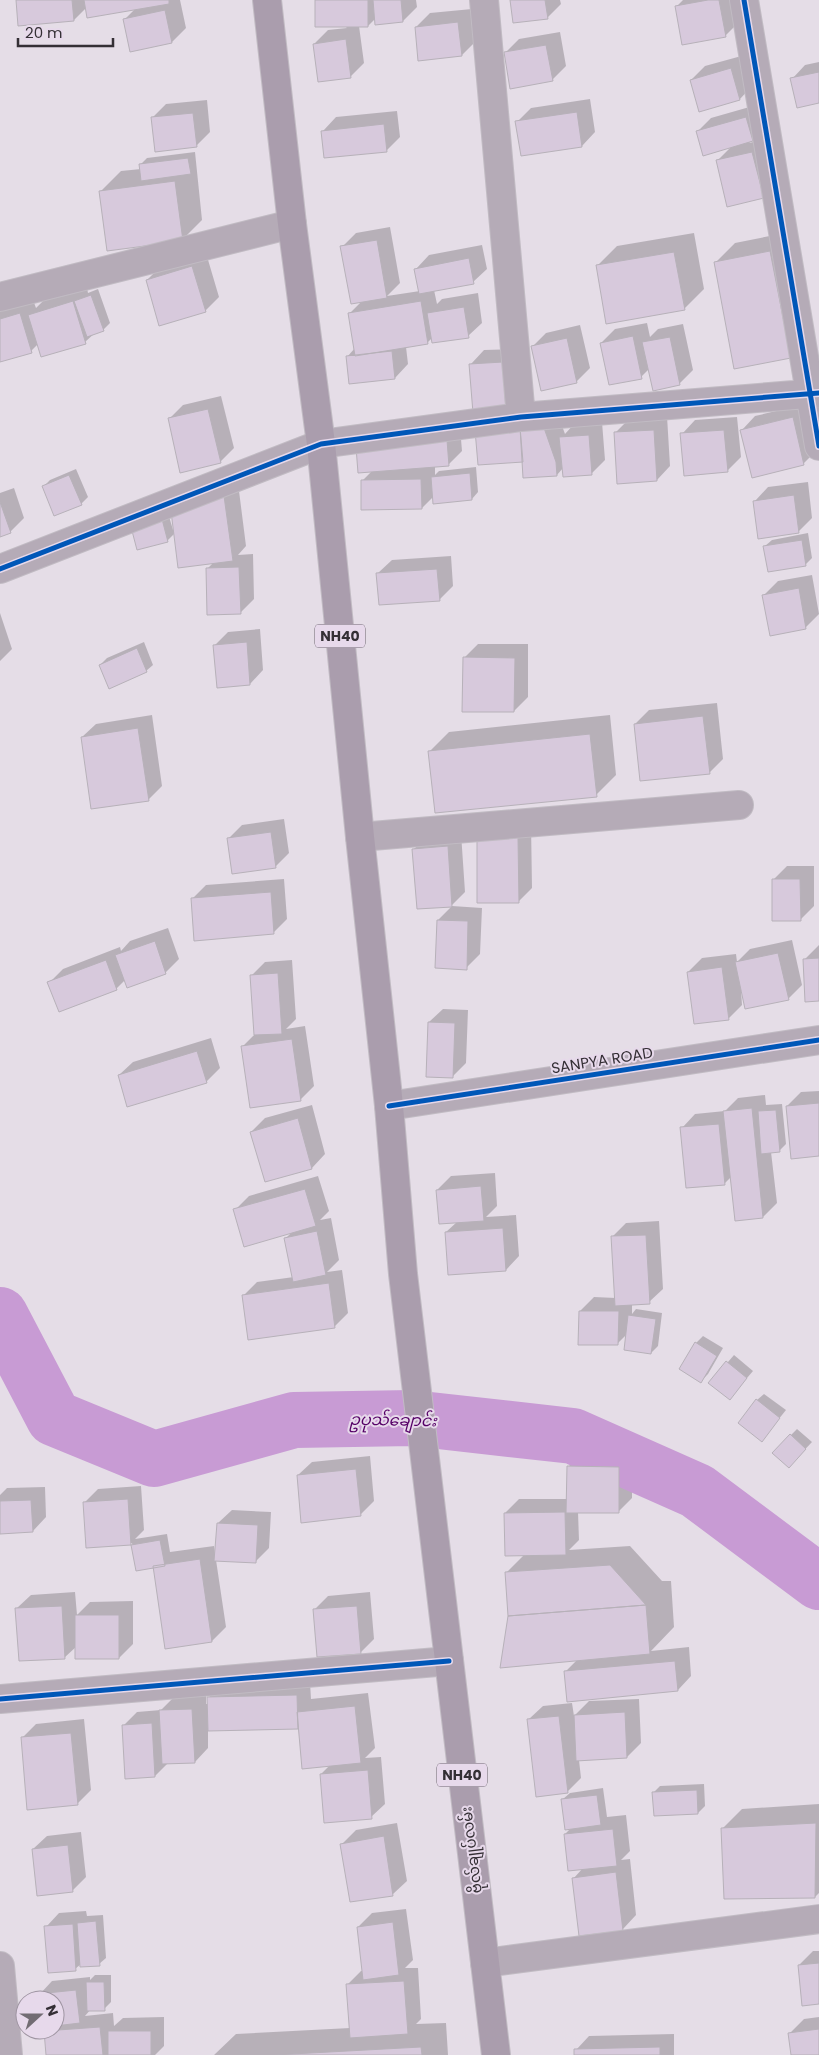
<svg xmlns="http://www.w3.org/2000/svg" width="819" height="2055" viewBox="0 0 819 2055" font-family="Poppins,'Noto Sans Myanmar',sans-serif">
<rect width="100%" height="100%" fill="#e5dde7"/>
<path fill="#0003" d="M17,0H180L186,28L172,42L131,51L124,20L135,9L87,7L74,20Z
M317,0H416L417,7L403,21L376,18L368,26H359L364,63L350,77L314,44L328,30L347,28Z
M511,0H560L561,4L547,18Z
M683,0H735L739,22L725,36L676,7Z
M472,9L476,41L462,55L416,27L430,13Z
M560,32L566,66L552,80L505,53L519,39Z
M745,55L753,85L740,99L691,80L705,66Z
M819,62V101L792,79L805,65Z
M590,99L595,132L582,146L517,122L531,108Z
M207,100L210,132L196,146L152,118L166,104Z
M760,104L766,126L749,143L766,139L763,197L717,161L733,145L697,132L711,118Z
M397,111L400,137L386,151L323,131L336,117Z
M195,152L202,220L182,240L101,191L121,171L141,169L140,165L147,158Z
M390,227L400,283L387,296L420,291L416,269L429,255L482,245L487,269L473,282L434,290L437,304L442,299L478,293L482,323L468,336L432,338L427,343L406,347L408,364L395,378L347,357L355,348L349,314L362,301L342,247L356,233Z
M790,232V357L715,263L735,243Z
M694,233L704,289L684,309L597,266L617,246Z
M206,253L219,297L205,311L147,280L161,266Z
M87,288L88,293L98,289L110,323L103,330L96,332L85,342L38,344L31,351L0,361V310L33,300L36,308L43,301Z
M647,323L650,337L658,329L683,324L693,370L679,384L649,369L641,377L601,343L615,329Z
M580,325L590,368L576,382L532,347L546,333Z
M516,349L505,410L471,364L484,350Z
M221,396L234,448L220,462L169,419L183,405Z
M806,404L817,450L803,464L742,430L755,416Z
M557,412L565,434L574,424L602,422L605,460L591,474L563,468L557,475L524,460L479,464Z
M667,416L670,466L657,480L615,433L629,419Z
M737,417L741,457L727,471L682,434L695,420Z
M460,427L462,451L448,465L435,466V475L439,471L476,467L478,492L472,499L434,496L422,508L362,481L372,471Z
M76,469L88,497L81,504L43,487L50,480Z
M808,482L812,518L798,532L755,501L768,487Z
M238,483L246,546L238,555L253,554L254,599L240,613L207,569L214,562L175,533L167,541L132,527L168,513L173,530L175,529Z
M14,488L24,518L10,532L0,536V493Z
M808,533L812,558L805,565L765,546L772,540Z
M451,556L453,586L439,600L378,573L392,560Z
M812,575L819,614L805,628L764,595L778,581Z
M0,613L12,649L0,661Z
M260,629L263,670L250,684L214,646L228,632Z
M144,642L153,665L146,671L100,665L107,658Z
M478,644H528V697L514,711L464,658Z
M717,703L723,759L709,773L635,724L649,710Z
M152,715L162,786L148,800L82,737L96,724Z
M610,715L616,775L596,795L429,752L449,732Z
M284,819L289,853L275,867L228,839L242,825Z
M531,823L532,888L518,902L492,824Z
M461,833L465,892L452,905L413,850L427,836Z
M787,866H814V906L800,920L773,880Z
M284,879L287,919L273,933L192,899L206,885Z
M452,906L482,908L480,954L466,968L438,920Z
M168,928L179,959L165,973L125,980L116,989L49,983L63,969L120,947L121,951L130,941Z
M792,940L802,985L788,999L741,991L742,1005L728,1019L688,972L702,958L736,954L737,962L750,949Z
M819,945V1000L805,959Z
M292,960L296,1019L286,1029L305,1026L314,1086L300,1100L242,1047L255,1034L251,976L265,962Z
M443,1009L468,1010L466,1063L452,1077L429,1022Z
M211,1038L220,1068L206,1082L119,1075L133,1062Z
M819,1091V1155L787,1106L801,1092Z
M765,1095L766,1105L782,1104L786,1144L779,1151L771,1152L777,1203L763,1217L731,1177L724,1184L682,1128L695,1114L725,1111L738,1098Z
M312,1105L325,1154L312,1168L265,1181L251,1132L265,1118Z
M495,1173L497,1206L486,1217L516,1215L519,1256L506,1270L446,1232L457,1222L437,1190L451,1176Z
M318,1176L329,1211L320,1220L331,1218L339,1260L327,1272L342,1270L348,1313L334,1327L243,1296L257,1282L294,1277L286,1238L292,1232L235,1210L249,1196Z
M659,1221L663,1289L649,1302L632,1303V1314L636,1309L662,1313L658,1346L651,1353L627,1334L617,1344L580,1311L594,1297L616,1298L612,1237L626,1223Z
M703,1336L723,1348L708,1374L701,1381L696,1343Z
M734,1355L753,1371L730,1398L710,1383Z
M764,1394L786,1410L762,1440L757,1400Z
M797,1429L812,1442L795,1460L791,1435Z
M582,1453L632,1454V1498L618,1512H578L579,1540L569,1550L630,1546L662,1581H671L674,1627L651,1651L689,1647L691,1676L678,1690L565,1672L577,1660L509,1616L506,1573L524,1555L505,1513L519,1499H568V1467Z
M370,1456L374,1501L360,1515L298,1475L312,1462Z
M141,1486L144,1530L135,1539L167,1534L170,1552L214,1546L215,1554L218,1523L232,1510L271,1512L269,1548L255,1562L216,1560L226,1627L212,1641L166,1648L154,1566L137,1570L132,1543L88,1547L84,1503L98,1489Z
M45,1487L46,1517L33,1531L0,1533V1495L7,1488Z
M75,1592L77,1615L90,1602L133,1601V1644L119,1658L77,1646L64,1658L17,1608L31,1595Z
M370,1592L374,1639L360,1653L314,1610L328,1596Z
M310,1682L311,1699L368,1693L375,1748L365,1758L381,1757L385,1804L371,1817L321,1774L330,1765L299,1727L208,1730V1748L195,1762L168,1763L155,1776L123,1726L137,1712L161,1710L174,1697L206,1696V1704H209L208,1698L222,1684Z
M639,1699L641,1743L627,1757L579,1760L581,1778L567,1792L529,1719L543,1706L572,1703L574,1716L589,1701Z
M84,1719L91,1790L77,1804L22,1738L36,1724Z
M704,1784L705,1806L698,1813L653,1793L660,1786Z
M603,1788L607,1817L626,1815L630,1851L621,1860L630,1859L636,1915L623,1929L573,1879L583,1868L565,1834L572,1827L563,1799L570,1793Z
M819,1804V1893L815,1897L722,1829L742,1809Z
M397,1823L407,1881L393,1894L351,1901L342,1844L356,1830Z
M81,1832L86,1877L72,1891L33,1849L47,1836Z
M406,1909L413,1960L405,1968H418L421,2019L416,2024L446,2023L448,2055H214L236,2034L350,2028L347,1985L361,1971H364L358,1927L372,1913Z
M86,1911L87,1916L103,1915L106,1958L99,1964H81L75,1969L46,1927L59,1913Z
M813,1951H819V2003L799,1965Z
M95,1975H111V2002L104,2009H91L85,2016L113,2013L114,2026L123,2018L164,2017V2046L155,2055H47L45,2032L47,2030H55V2000H39V1995L52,1981L90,1977V1980Z
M819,2017V2055H793L790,2033L804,2019Z
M674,2034V2055H576V2050L589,2036Z"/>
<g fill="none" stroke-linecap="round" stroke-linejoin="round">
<path stroke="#c89bd4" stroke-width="56" d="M0,1315L54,1418L154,1459L294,1420L412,1418L573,1436L697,1491L819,1582"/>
</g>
<path fill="#d7c9dc" stroke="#b7b1b9" d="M16,0H72L74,21L18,26Z
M84,0H169V4L87,18Z
M315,0H368V27H315Z
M373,0H401L403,22L375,25Z
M510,0H545L548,19L513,23Z
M708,0H719L726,37L682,45L675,6Z
M165,10L172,43L130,52L123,19Z
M458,22L462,56L418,61L415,27Z
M346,39L351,78L318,82L313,44Z
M546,45L553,81L510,89L504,52Z
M731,68L740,100L699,112L690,80Z
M819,72V103L797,108L790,78Z
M577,112L582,147L521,156L515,121Z
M193,113L197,147L155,152L151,117Z
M746,117L753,141L703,156L696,131Z
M384,124L387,152L324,158L321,131Z
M752,152L764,198L727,207L716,160Z
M188,158L191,174L141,181L139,164Z
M175,181L183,241L107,251L99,191Z
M377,240L387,298L351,304L340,246Z
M770,251L791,358L734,369L714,262Z
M674,252L685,310L606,324L596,265Z
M469,258L474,284L419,294L414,269Z
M192,266L206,312L159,326L146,280Z
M91,295L104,331L87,337L74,301Z
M73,301L86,344L41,357L28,315Z
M421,301L428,344L355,356L348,313Z
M464,307L469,338L432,343L427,313Z
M20,313L32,353L0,362V319Z
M633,336L642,379L609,385L600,343Z
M670,337L680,385L653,391L642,342Z
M567,338L577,383L541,391L531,346Z
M392,351L395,379L349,384L346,356Z
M503,362L506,411L473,413L469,364Z
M208,409L221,463L180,473L168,418Z
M793,417L804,465L752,478L740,430Z
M543,425L556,462L557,476L523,478L520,427Z
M520,427L523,462L478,465L475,430Z
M654,430L657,481L617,484L614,432Z
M724,430L728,472L684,476L680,433Z
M589,435L592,475L563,477L559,437Z
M447,440L449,466L358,473L356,447Z
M470,473L472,500L433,504L431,477Z
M69,475L82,505L54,516L42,486Z
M421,479L422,509L361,510V480Z
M794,495L799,533L758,539L753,501Z
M224,496L233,561L178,568L170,503Z
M0,502L11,533L0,537Z
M162,519L168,542L137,550L131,527Z
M802,540L806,566L768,572L763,546Z
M239,567L241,614L207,615L206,568Z
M437,569L440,601L379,605L376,573Z
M799,588L806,629L770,636L762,595Z
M247,642L250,685L217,688L213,645Z
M137,648L147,672L109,689L99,665Z
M463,657L515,658L514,712H462Z
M703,716L710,774L640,781L634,724Z
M138,728L149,801L91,809L81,737Z
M590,734L597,797L435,813L428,751Z
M271,832L276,868L232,874L227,838Z
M477,837H518L519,903H477Z
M448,846L452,907L417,909L412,849Z
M772,879H800L801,921H772Z
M271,892L274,934L194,941L191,898Z
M437,920L468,921L467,970L435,968Z
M155,941L166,974L127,988L115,955Z
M778,953L789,1000L745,1009L735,962Z
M819,958V1001L805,1002L803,959Z
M106,960L117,990L59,1012L47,982Z
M722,967L729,1020L694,1024L687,972Z
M278,973L282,1034L254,1035L250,975Z
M428,1022L455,1023L453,1078L426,1077Z
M292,1039L301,1101L250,1108L241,1046Z
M197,1051L207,1083L127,1107L118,1075Z
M819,1103V1156L791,1159L786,1106Z
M752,1108L763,1218L735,1221L723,1111Z
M776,1110L780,1152L761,1154L758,1111Z
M298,1118L312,1169L265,1182L250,1132Z
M719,1124L725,1185L686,1188L680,1127Z
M481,1186L484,1221L439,1224L436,1190Z
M305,1189L316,1226L244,1247L233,1209Z
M503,1228L506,1271L448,1275L445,1232Z
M317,1231L326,1275L293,1282L284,1238Z
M646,1235L650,1304L615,1306L611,1236Z
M329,1283L335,1328L248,1340L242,1295Z
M579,1311H619L618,1345H578Z
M628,1315L656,1319L651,1354L624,1350Z
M695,1342L717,1356L701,1383L679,1369Z
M726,1361L747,1378L730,1400L708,1383Z
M756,1399L780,1418L762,1442L738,1423Z
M790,1434L806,1449L789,1468L772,1453Z
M567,1466L619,1467V1513H566Z
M356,1469L361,1516L301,1523L297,1475Z
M128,1499L131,1545L86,1548L83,1502Z
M31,1500L33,1532L0,1534V1501Z
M565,1512L566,1555L505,1556L504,1513Z
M217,1523L258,1525L256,1563L214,1561Z
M160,1540L165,1566L136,1571L131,1545Z
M200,1559L212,1642L165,1649L153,1566Z
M610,1565L646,1605L508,1616L505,1572Z
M646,1605L650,1654L500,1668L508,1616Z
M62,1606L65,1659L19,1661L15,1608Z
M357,1606L361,1654L317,1657L313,1609Z
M75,1615H119V1659H75Z
M675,1661L678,1691L567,1702L564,1671Z
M297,1695L298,1729L208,1731L207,1697Z
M355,1706L361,1763L302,1769L297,1712Z
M192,1709L195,1763L162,1764L159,1710Z
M625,1712L627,1758L576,1761L574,1715Z
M559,1716L568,1793L536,1797L527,1719Z
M152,1723L155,1777L125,1779L122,1725Z
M71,1733L78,1805L27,1810L21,1737Z
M368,1770L372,1819L324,1823L320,1774Z
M697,1790L698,1814L654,1816L652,1792Z
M597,1795L601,1825L565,1830L561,1799Z
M816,1823L815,1898L724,1899L721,1828Z
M613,1829L617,1866L568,1871L564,1834Z
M384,1836L393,1896L350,1902L340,1844Z
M68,1845L73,1892L37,1896L32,1849Z
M616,1872L623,1931L579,1936L572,1878Z
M96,1921L100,1966L80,1967L77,1923Z
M393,1922L399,1975L363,1980L357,1927Z
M73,1924L76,1971L48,1973L44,1926Z
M819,1963V2004L802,2006L798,1965Z
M404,1981L408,2034L350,2038L346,1984Z
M86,1982H104L105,2011H87Z
M76,1990L80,2023L55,2026V2000H38L37,1994Z
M100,2027L103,2055H46L44,2031Z
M819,2029V2055H791L788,2033Z
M108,2031H151V2055H108Z
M421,2047L422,2055H274Z
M660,2047V2055H574V2049Z"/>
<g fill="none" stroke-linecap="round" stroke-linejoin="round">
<defs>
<path id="minor" d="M484,0L521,417
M744,0L819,446
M0,297L292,224
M0,569L321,444L521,417L819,393
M360,837L739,805
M389,1106L819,1040
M0,1699L449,1661
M485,1963L819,1919
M0,1966L8,2055"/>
<path id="highway" d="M267,0L292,224L321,444L360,837L389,1106L403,1274L496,2055"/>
</defs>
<use href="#minor" stroke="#c1bbc3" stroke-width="30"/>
<use href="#highway" stroke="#c1bbc3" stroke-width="30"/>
<use href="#minor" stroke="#b5abb7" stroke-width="28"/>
<use href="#highway" stroke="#aa9dad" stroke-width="28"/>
<defs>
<path id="cycleway" d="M744,0L819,446
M0,569L321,444L521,417L819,393
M389,1106L819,1040
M0,1699L449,1661"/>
</defs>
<use href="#cycleway" stroke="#e7d9eb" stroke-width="8"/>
<use href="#cycleway" stroke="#0057b8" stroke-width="5"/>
</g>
<g text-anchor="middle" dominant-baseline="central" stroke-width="4" stroke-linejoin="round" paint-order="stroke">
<g fill="#e7d9eb" stroke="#6a626c" stroke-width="1">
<rect x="315" y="624.5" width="50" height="23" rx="4"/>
<rect x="437" y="1763.5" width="50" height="23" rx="4"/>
</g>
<g font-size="14" font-weight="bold" fill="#342f35">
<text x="340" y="636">NH40</text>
<text x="462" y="1775">NH40</text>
</g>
<g font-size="15" fill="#342f35" stroke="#e7d9eb">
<text transform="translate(602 1060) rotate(-9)">SANPYA ROAD</text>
<text transform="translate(471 1850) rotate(-97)">ဗိုလ်ချုပ်လမ်း</text>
</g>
<g font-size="16" font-style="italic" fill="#560167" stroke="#e7d9eb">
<text transform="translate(393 1420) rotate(1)">ဥပုသ်ချောင်း</text>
</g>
</g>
<g transform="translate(40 2015) rotate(69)"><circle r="24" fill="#e7d9eb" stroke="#9f95a2"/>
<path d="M0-4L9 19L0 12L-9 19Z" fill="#726c73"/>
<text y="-8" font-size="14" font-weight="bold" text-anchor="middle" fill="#342f35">N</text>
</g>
<path d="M18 38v8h95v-8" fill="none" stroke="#342f35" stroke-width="2.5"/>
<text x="25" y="38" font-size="15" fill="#342f35" stroke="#e7d9eb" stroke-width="4" paint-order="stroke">20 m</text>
</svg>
